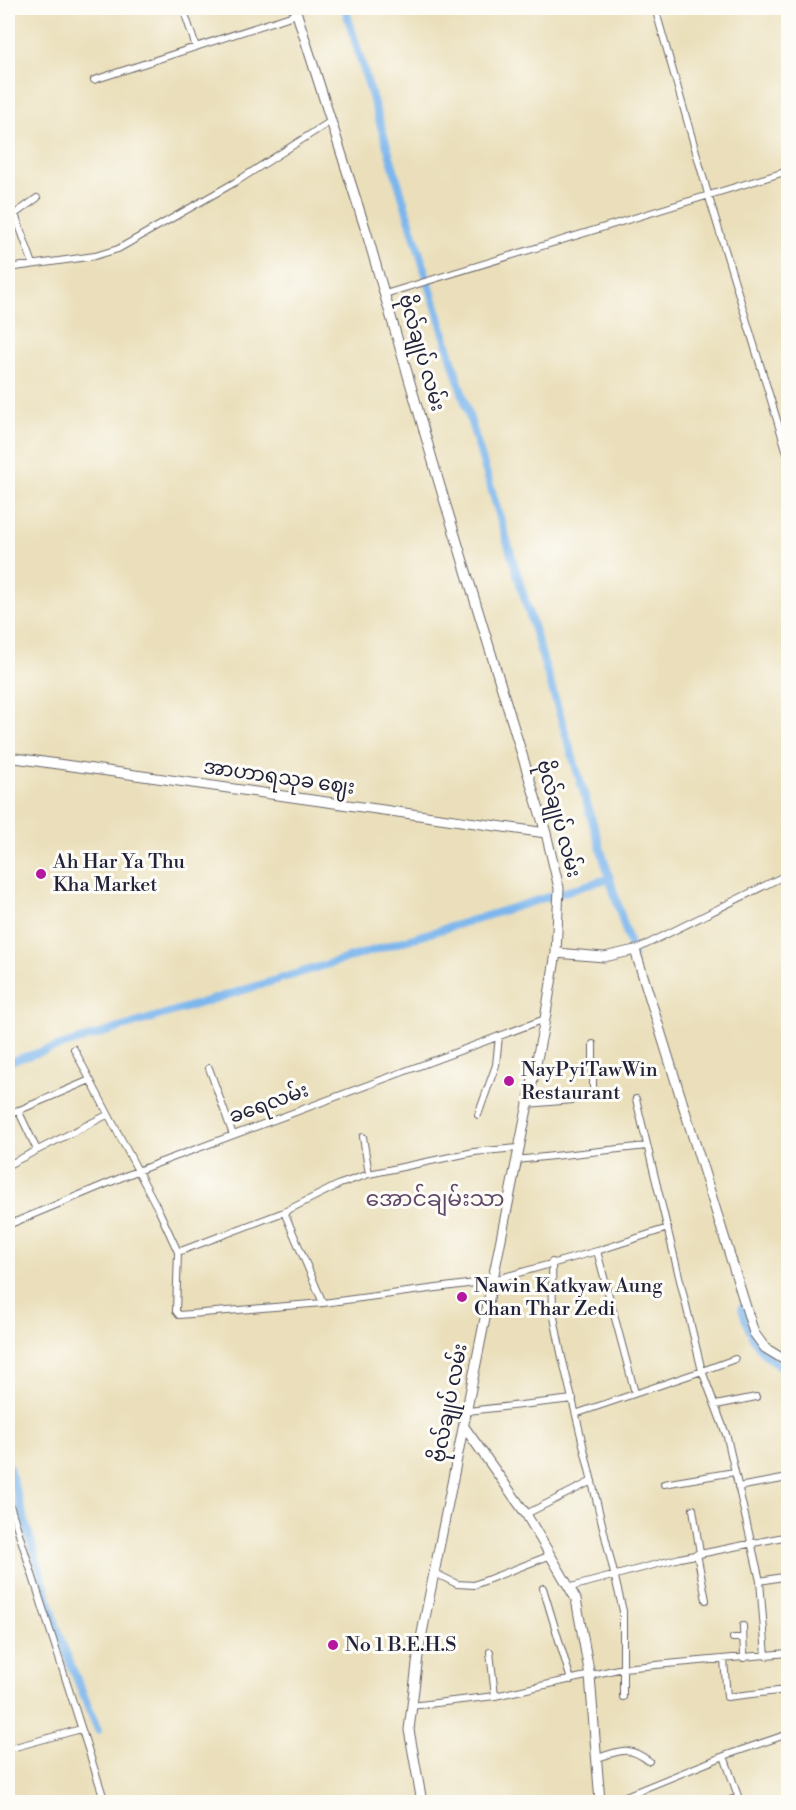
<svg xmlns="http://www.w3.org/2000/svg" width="796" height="1810" viewBox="0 0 796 1810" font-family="'Libre Bodoni','Noto Sans Myanmar',serif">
<rect width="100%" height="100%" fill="#fdfcf7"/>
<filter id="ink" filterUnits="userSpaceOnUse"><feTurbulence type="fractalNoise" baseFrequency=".0167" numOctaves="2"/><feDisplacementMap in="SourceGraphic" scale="12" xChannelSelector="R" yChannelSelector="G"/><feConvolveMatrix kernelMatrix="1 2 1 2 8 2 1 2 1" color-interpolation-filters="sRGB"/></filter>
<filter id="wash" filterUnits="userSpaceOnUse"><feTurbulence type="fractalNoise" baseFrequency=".008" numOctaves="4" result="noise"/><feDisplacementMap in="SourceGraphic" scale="24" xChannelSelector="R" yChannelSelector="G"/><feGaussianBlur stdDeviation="1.35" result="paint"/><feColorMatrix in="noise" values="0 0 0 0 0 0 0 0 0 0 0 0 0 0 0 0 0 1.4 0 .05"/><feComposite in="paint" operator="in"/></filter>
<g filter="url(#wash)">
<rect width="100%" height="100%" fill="#eadfba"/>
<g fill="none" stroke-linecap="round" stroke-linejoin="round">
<path stroke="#7cb6ed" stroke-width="8" d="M345,8L633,955
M8,1062L610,878
M742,1308C752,1341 758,1353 788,1371
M8,1465L61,1641L98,1730"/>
</g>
</g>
<g filter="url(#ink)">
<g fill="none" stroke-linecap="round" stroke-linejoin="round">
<defs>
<path id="street" d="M183,8L196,47
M655,8L708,194L788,456
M94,80L297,14
M33,264L15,214L37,198
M8,268L95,256L118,249L239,180L331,121
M385,294L788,171
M635,950L788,874
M74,1049L159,1211L178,1252L176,1311L179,1315L323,1303L490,1281L597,1251L635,1393
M209,1068L233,1135
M636,1099L702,1371L735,1359
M527,1104L573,1100L593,1094V1044
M18,1110L37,1150
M8,1115L90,1080
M478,1115L496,1065L499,1036
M363,1137L369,1174
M516,1160L647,1146
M8,1165L107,1115
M284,1212L323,1303
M8,1225L137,1171L545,1019
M597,1251L668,1228
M178,1252L284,1212L340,1184L369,1174L474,1152L518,1148
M552,1262L553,1312L561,1353L623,1611V1697
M716,1405L756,1397
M468,1411L573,1399
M578,1413L702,1371L727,1437L760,1581L766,1656
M664,1484L734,1472
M738,1487L788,1478
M8,1499L105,1802
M693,1509L700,1553
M526,1514L592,1481
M697,1554L706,1600
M435,1573L457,1584L474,1585L551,1555
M760,1581L788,1576
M571,1587L680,1558L788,1536
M543,1588L571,1680
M743,1626L744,1658
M733,1638H743
M490,1652L495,1696
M724,1660L727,1697L786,1690
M411,1706L495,1696L623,1668L788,1653
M8,1749L81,1729
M724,1756L740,1802
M597,1758C621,1751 628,1745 649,1761
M611,1802L724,1756L788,1734
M725,1802L738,1797"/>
<path id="secondary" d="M295,8L367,234L440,486L546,833L559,888L556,953L545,1019L419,1648L409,1730L422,1802
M8,757L546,833
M635,950L754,1333L765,1348L788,1362
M556,953L604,957L635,950
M465,1428L526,1514L576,1599L590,1676L600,1802"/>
</defs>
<use href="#street" stroke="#686467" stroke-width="8"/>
<use href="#secondary" stroke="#686467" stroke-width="11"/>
<use href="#street" stroke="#fff" stroke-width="6"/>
<use href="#secondary" stroke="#fff" stroke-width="9"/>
</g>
</g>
<g fill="#b5179e" stroke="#fdfcf7" stroke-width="2">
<circle cx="41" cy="874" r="6"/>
<circle cx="509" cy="1081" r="6"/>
<circle cx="462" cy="1297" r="6"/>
<circle cx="333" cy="1645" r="6"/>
</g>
<g text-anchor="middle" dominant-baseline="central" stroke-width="6" stroke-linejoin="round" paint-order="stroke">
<g font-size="20" fill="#22223b" stroke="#fdfcf7">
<text transform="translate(421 353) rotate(74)">ဗိုလ်ချုပ် လမ်း</text>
<text transform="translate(279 778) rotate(8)">အာဟာရသုခ ဈေး</text>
<text transform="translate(558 819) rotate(75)">ဗိုလ်ချုပ် လမ်း</text>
<text transform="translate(269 1104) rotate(-20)">ခရေလမ်း</text>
<text transform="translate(450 1403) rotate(-79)">ဗိုလ်ချုပ် လမ်း</text>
</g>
<g font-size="20" fill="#22223b" stroke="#fdfcf7" text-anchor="start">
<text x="53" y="862">Ah Har Ya Thu<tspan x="53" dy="23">Kha Market</tspan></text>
<text x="521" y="1070">NayPyiTawWin<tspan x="521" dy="23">Restaurant</tspan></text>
<text x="474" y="1286">Nawin Katkyaw Aung<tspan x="474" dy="23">Chan Thar Zedi</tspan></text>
<text x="345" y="1645">No 1 B.E.H.S</text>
</g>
<g font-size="22" fill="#604868" stroke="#fdfcf7">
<text x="435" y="1199">အောင်ချမ်းသာ</text>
</g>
</g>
<rect width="796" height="1810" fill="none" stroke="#fdfcf7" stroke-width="30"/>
</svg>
